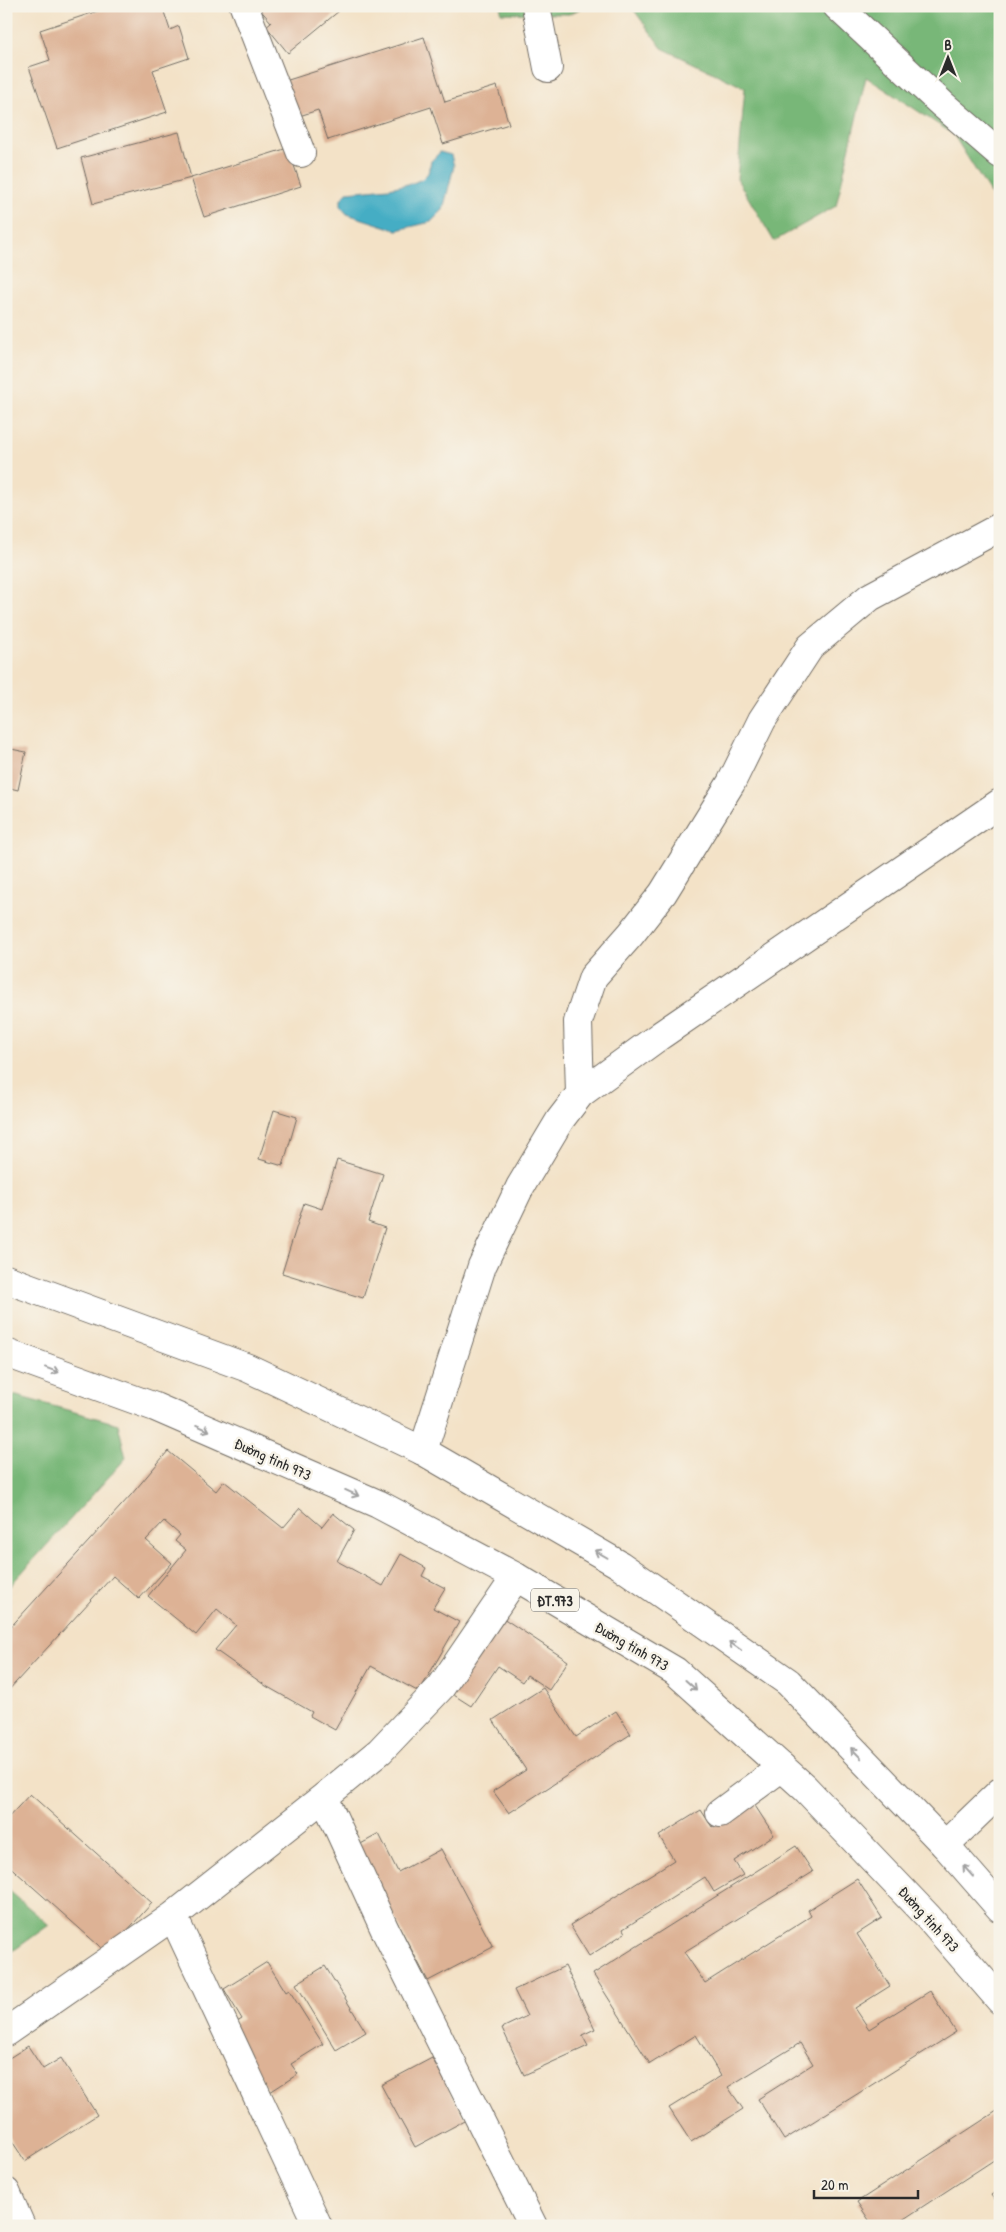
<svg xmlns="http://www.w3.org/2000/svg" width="1006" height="2232" viewBox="0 0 1006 2232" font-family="'Patrick Hand',sans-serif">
<rect width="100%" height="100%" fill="#f7f3e8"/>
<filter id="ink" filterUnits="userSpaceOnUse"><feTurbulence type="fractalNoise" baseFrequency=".02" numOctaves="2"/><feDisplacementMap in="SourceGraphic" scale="10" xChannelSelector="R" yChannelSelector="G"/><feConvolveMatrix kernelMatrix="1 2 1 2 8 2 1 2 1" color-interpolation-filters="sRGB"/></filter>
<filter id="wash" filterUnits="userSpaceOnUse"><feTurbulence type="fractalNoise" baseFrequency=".0096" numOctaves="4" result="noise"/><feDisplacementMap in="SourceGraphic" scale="20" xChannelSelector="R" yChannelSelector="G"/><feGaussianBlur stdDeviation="1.12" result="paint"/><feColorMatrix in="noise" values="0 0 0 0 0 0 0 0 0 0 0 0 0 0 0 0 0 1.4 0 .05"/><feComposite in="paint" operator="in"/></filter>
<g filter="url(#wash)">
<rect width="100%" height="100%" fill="#f3e2c7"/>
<path fill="#78b778" stroke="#527152" d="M501,6H586L569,14L501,13Z
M631,6H1000V209L953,134L866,77L836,206L774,241L737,179L745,88L662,48Z
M6,1393L118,1424L126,1458L6,1590Z
M6,1888L49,1925L6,1956Z"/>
<path fill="#44adc4" stroke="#386c78" d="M440,152L451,155L454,166L443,210L431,222L397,230L347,214L341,207V199L347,192L389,188L413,183L422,179L428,173L431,161Z"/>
<g id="blocks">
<path fill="#ddb295" d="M113,6H162L170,30L179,26L189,58L153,70L167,112L57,148L29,67L50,60L40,30Z
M257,6H345L288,53L266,26L271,22Z
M424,37L445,102L497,86L509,124L443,144L431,107L328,140L318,110L293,118L282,82Z
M179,132L191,178L288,148L301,186L204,217L191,178L93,204L81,158Z
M6,748L26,752L18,790L6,787Z
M274,1110L297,1117L283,1166L259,1159Z
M337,1160L383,1174L368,1222L385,1228L363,1298L282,1273L304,1203L322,1209Z
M168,1451L216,1491L224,1481L283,1528L300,1508L322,1527L333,1513L354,1530L337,1561L383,1586L401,1554L426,1568L422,1576L445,1588L433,1608L459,1622L419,1692L371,1666L335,1730L310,1716L312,1712L266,1686L215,1650L236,1625L217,1609L196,1635L148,1596L186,1550L175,1541L180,1535L164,1521L146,1540L172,1563L139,1599L113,1576L6,1693V1632L131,1495Z
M497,1614L568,1661L549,1690L527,1675L522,1682L498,1666L471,1706L446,1690Z
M543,1688L576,1737L616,1711L631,1734L509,1813L493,1791L526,1770L493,1720Z
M30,1794L152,1903L107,1953L6,1863V1820Z
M752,1801L774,1835L734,1861L743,1875L714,1892L705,1877L623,1929L625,1933L589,1956L570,1925L674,1860L659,1836L701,1810L712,1827Z
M379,1834L398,1872L441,1849L493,1947L428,1981L357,1846Z
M796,1846L813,1872L684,1952L705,1983L811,1916L808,1910L857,1879L882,1918L857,1934L890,1986L855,2008L869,2029L930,1991L956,2032L784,2140L758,2099L813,2064L800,2043L728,2087L743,2109L691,2142L669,2108L721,2076L696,2035L650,2064L593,1974Z
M267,1962L286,1992L289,1990L323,2044L291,2064L298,2074L270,2092L229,2027L242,2019L224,1989Z
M325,1966L366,2032L336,2050L296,1984Z
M565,1966L595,2029L582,2035L588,2046L524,2075L502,2028L527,2016L514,1990Z
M28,2046L43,2069L61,2058L97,2115L25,2161L6,2132V2060Z
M432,2058L466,2120L415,2147L381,2085Z
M1000,2109V2156L893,2226H873L857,2202Z
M1000,2189V2208L991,2195Z"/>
</g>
</g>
<g filter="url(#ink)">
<use href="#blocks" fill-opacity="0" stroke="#716b62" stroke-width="1"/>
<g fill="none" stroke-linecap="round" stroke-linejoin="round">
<defs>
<path id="minor" d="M244,6L301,153
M536,6L548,68
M837,6L942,104L1000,154
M580,1094L578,1022L593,977L631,934L663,893L731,783L762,720L810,647L870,597L1000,527
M423,1451L482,1266L520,1187L560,1120L580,1094L661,1035L1000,803
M324,1797L385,1930L533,2226
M720,1813L782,1767
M945,1845L1000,1792
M173,1916L318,2226
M6,2032L173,1916L324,1797L380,1751L441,1687L516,1577
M6,2192L21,2226"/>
<path id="primary" d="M6,1279L248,1368L423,1451L620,1565L788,1682L945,1845L1000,1908
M6,1353L155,1407L378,1504L516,1577L675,1671L805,1788L928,1917L1000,2000"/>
</defs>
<use href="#minor" stroke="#716b62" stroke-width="30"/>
<use href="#primary" stroke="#716b62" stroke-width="30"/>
<use href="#minor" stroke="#fff" stroke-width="28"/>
<use href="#primary" stroke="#fff" stroke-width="28"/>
</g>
<defs><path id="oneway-shaft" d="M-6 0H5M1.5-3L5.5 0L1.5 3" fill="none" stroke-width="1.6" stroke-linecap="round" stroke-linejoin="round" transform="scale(1.25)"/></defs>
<g stroke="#a0a0a0">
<use href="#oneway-shaft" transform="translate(52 1370) rotate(20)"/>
<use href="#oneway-shaft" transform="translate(203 1428) rotate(24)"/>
<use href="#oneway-shaft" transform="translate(352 1493) rotate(24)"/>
<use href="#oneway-shaft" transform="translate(601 1554) rotate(-150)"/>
<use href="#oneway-shaft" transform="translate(735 1646) rotate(-145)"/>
<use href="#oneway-shaft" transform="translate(691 1685) rotate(42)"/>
<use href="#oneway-shaft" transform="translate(856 1753) rotate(-134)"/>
<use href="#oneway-shaft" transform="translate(968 1871) rotate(-131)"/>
</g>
</g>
<g text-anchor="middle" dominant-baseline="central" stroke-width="5" stroke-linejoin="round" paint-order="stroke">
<rect fill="#f7f3e8" stroke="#686764" stroke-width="1" x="531" y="1588.5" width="48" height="23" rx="4"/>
<g font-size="14" font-weight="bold" fill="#2b2b2b">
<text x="555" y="1600">ĐT.973</text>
</g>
<g font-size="15" fill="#2b2b2b" stroke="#f7f3e8">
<text transform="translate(273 1459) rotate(24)">Đường tỉnh 973</text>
<text transform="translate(632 1646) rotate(30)">Đường tỉnh 973</text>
<text transform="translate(929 1919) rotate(48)">Đường tỉnh 973</text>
</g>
</g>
<rect width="1006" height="2232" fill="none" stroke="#f7f3e8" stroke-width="25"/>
<g transform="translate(948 58)" stroke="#f7f3e8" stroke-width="4" paint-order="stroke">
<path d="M0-4L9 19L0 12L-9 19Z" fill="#2b2b2b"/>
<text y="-8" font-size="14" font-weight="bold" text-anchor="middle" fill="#2b2b2b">B</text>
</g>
<path d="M814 2190v8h104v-8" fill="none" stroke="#2b2b2b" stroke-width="2.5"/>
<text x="821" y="2190" font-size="15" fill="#2b2b2b" stroke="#f7f3e8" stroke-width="4" paint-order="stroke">20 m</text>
</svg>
